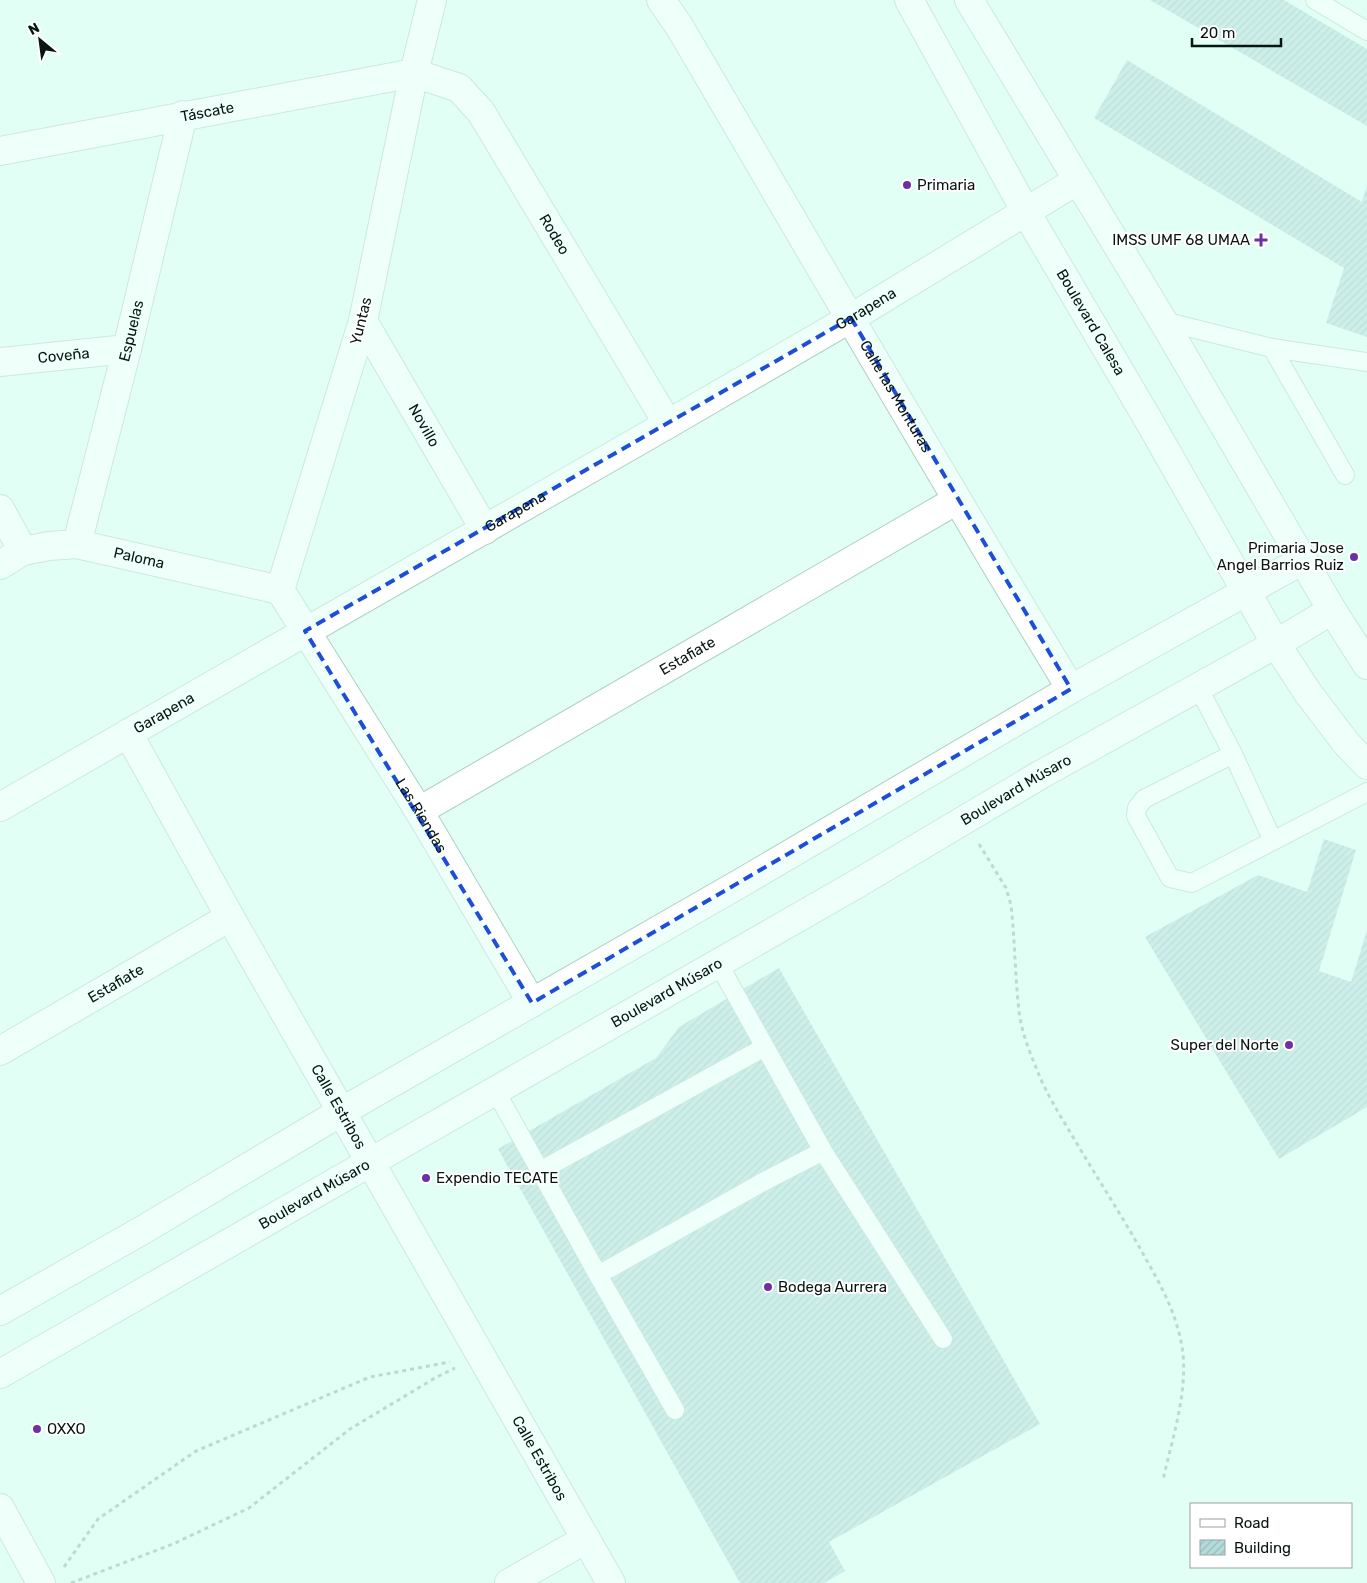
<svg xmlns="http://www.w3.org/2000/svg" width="1367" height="1583" viewBox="0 0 1367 1583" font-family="Rubik,sans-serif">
<defs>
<pattern id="building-hatch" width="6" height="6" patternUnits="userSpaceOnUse" patternTransform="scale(1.25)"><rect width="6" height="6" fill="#b3dbdc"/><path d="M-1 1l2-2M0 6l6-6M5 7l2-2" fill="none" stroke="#98bbbc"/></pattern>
</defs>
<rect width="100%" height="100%" fill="#e1fff4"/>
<path fill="url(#building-hatch)" d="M1150,0H1284L1367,49V126Z
M1127,60L1362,202L1367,185V337L1326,323L1344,268L1094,118Z
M1324,839L1356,850L1319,971L1351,982L1367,930V1107L1279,1159L1145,937L1258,875L1307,892Z
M779,968L1040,1424L829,1542L845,1571L824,1583H740L498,1149L656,1058L679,1027Z"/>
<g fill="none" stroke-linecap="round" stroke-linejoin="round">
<defs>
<path id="service" d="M1315,0L1367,31
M1163,321L1272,348L1345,475
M1272,348L1367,362
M1198,687L1233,754L1273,841
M1233,754L1144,799L1137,808L1136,816L1170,878L1192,883L1367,792
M495,1090L598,1275L761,1183L823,1151L718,963
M823,1151L943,1339
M540,1171L765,1047
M598,1275L675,1410"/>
<g id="minor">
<path id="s1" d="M432,0L414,73L363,321L280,590L419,811L532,1003"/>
<path id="s2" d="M661,0L679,26C809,247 937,470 1071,689"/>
<path id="s3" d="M0,151L414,73L459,88L481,112L668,424"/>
<path id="s4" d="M363,321L485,530"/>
<path id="s5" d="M0,362L127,349"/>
<path d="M0,509L23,551"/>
<path id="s6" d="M77,544L127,349L183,115"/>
<path id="s7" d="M0,565L23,551L49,546L77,544L280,590"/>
<path id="s8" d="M128,733L230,917L611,1583"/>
<path id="s9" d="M0,807L668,424L851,318L1078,180"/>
<path id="s10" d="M419,811L957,500"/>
<path id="s11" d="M0,1051L230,917"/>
<path d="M0,1508L41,1583"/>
<path d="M509,1583L586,1539"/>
</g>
<g id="tertiary">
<path id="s12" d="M909,0L1026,212L1149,421L1276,644L1308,693L1346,743L1367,765"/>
<path d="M969,0L1163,321L1332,610L1367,665"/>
<path d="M0,1311L141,1231L341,1112L739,884L1071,689L1303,560"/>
<path id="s13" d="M0,1374L855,885L1040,775L1276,644L1332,610"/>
</g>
</defs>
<use href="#service" stroke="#add1c4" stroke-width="20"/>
<use href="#minor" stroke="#add1c4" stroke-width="30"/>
<use href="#tertiary" stroke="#add1c4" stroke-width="30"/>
<path stroke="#94aca4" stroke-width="3" stroke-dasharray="4 4" stroke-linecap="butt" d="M979,844L1006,888L1011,905C1015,940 1015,976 1019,1011C1021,1029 1028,1048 1035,1065C1045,1092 1061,1117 1076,1142C1099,1181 1124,1219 1146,1259C1163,1289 1179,1319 1183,1354C1187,1396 1172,1439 1163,1480
M64,1567L98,1519L196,1451L370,1377L450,1362
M71,1583L173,1544L249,1508L350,1429L435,1378L455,1368"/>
<use href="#service" stroke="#fff" stroke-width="18"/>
<use href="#minor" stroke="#fff" stroke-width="28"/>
<use href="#tertiary" stroke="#fff" stroke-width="28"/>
</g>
<path d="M0 0H1367V1583H0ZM851,318L1071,689L532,1003L305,631Z" fill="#e1fff4" fill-opacity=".55" fill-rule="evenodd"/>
<path fill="none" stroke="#1d4ed8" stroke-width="4" stroke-dasharray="10 6" stroke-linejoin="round" d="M851,318L1071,689L532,1003L305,631Z"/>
<g fill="#6e30a5" stroke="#fff" stroke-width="2">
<circle cx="907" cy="185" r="5"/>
<path d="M1258.5 232.5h5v5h5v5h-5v5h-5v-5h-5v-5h5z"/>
<circle cx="1354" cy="557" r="5"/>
<circle cx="1289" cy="1045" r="5"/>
<circle cx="426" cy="1178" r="5"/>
<circle cx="768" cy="1287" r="5"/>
<circle cx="37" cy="1429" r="5"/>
</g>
<g text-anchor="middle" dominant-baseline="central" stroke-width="4" stroke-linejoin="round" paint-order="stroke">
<g font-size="15" fill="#081612" stroke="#fff">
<text stroke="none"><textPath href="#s3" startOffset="211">Táscate</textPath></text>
<text stroke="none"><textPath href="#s3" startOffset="644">Rodeo</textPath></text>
<text stroke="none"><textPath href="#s9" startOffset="999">Garapena</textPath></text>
<text transform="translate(361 321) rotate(-76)">Yuntas</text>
<text stroke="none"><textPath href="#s12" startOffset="370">Boulevard Calesa</textPath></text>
<text stroke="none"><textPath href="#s6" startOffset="220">Espuelas</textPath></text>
<text stroke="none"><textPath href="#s5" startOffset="64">Coveña</textPath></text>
<text stroke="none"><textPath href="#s2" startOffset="461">Calle las Monturas</textPath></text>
<text stroke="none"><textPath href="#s4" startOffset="121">Novillo</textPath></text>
<text stroke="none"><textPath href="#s9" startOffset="594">Garapena</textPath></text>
<text stroke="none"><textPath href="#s7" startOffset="145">Paloma</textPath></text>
<text stroke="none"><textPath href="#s10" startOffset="310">Estafiate</textPath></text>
<text stroke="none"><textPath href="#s9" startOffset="189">Garapena</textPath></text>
<text stroke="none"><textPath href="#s13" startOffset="1172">Boulevard Músaro</textPath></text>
<text stroke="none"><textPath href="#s1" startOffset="876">Las Riendas</textPath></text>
<text stroke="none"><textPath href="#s11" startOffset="134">Estafiate</textPath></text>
<text stroke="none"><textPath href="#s13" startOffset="768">Boulevard Músaro</textPath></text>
<text stroke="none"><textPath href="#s8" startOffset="429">Calle Estribos</textPath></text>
<text stroke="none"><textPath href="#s13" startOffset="362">Boulevard Músaro</textPath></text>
<text stroke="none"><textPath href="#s8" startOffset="834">Calle Estribos</textPath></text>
</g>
<g font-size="15" fill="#081612" stroke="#fff" text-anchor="start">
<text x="917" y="185">Primaria</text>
<text x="1250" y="240" text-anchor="end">IMSS UMF 68 UMAA</text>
<text x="1344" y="548" text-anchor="end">Primaria Jose<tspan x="1344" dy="17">Angel Barrios Ruiz</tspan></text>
<text x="1279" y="1045" text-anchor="end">Super del Norte</text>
<text x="436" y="1178">Expendio TECATE</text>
<text x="778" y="1287">Bodega Aurrera</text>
<text x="47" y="1429">OXXO</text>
</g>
</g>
<rect x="1190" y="1503" width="162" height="65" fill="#ffffff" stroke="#9ca2a0"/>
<rect x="1200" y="1519" width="25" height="8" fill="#ffffff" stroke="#9ca2a0"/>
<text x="1234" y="1528" font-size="15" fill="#081612">Road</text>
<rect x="1200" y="1540" width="25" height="15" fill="url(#building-hatch)" stroke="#9ca2a0"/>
<text x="1234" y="1553" font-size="15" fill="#081612">Building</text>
<g transform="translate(40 40) rotate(331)" stroke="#ffffff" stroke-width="4" paint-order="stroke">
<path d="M0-4L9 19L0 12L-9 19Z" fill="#081612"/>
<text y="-8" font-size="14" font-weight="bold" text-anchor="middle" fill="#081612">N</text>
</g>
<path d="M1192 38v8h89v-8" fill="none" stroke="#081612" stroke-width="2.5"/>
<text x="1200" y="38" font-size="15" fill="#081612" stroke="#ffffff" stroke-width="4" paint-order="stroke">20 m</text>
</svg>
